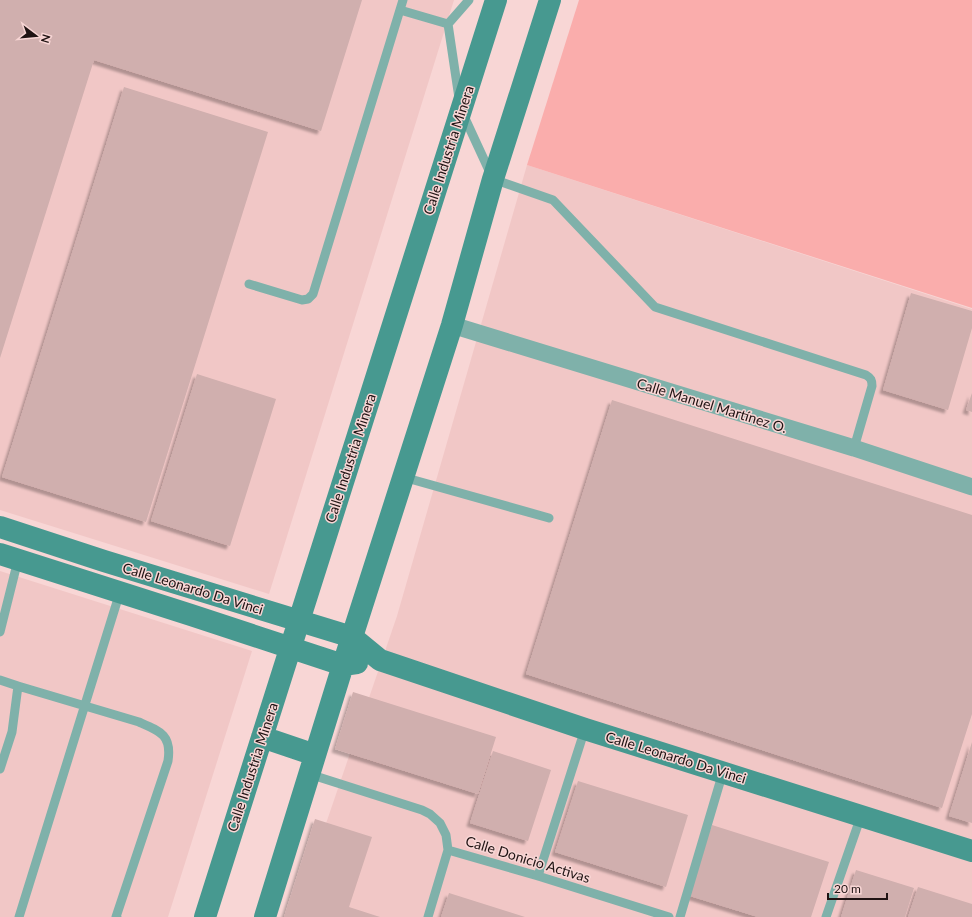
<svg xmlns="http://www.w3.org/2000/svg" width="972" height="917" viewBox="0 0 972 917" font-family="Lato,sans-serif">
<defs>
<filter id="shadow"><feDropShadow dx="-3.5" dy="3.5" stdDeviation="1" flood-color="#0004"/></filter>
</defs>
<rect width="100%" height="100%" fill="#f8d6d5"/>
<path fill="#f1c7c6" d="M0,0H454L269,594L0,510Z
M527,165L972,309V917H294L397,616Z
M0,571L252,651L168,917H0Z"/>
<path fill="#faadac" d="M579,0H972V308L527,165Z"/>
<path fill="#d0afae" filter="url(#shadow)" d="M0,0H362L321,131L94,60L0,358Z
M124,87L268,132L146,522L2,477Z
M911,293L972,311V328L948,410L883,390Z
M197,374L276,399L230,546L151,521Z
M972,393V412L966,410Z
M612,400L972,515V714L942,808L526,674Z
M353,692L496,737L478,794L335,749Z
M972,742V823L949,816Z
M493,751L551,770L528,841L470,823Z
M578,781L688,815L666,887L555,852Z
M315,819L372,837L349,907L380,917H284Z
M712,825L829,862L811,917H758L690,896Z
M856,870L914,888L905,917H841Z
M918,887L972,904V917H908Z
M449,893L525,917H441Z"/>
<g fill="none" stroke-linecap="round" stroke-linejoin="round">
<path stroke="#7fb1aa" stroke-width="9" d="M400,10L448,24
M459,98L448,24L469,0
M463,114L493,179L553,200L655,307L866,375C871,378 872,380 872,386L854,448
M249,284L302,300L308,299L313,294L403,0
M403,477L549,518
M0,632L18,560
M0,680L18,686
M0,769L12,732L18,686L139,722C160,731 172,735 168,761L116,917H117
M309,774L422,810L430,814L440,823L446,835L448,850L428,917
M448,850L538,876L669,917
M538,876L585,729
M19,917L120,592
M680,917L723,772
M826,917L861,816"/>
<path stroke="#7fb1aa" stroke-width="17" d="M452,325L854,448L972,487"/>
<path stroke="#479990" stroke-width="22" d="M0,527L104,561L352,637L380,660L585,729L972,851
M0,554L191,615L343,665L357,663
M262,737L315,755
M205,917L496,0
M265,917L343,665L452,325L493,179L550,0"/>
</g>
<g text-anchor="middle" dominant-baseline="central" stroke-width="3" stroke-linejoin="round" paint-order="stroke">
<g font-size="14" fill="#1f1313" stroke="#f8d6d5">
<text transform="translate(448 150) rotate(-72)">Calle Industria Minera</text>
<text transform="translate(712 405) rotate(17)">Calle Manuel Martínez O.</text>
<text transform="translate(350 458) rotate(-72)">Calle Industria Minera</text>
<text transform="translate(193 588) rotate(17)">Calle Leonardo Da Vinci</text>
<text transform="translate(676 757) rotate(17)">Calle Leonardo Da Vinci</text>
<text transform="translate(252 767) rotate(-72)">Calle Industria Minera</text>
<text transform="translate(528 859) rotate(17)">Calle Donicio Activas</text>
</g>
</g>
<g transform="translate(36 36) rotate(106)" stroke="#f8d6d5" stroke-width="3" paint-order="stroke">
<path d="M0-3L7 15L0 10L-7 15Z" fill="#1f1313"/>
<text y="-6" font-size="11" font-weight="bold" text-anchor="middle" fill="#1f1313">N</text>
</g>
<path d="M828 893v6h59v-6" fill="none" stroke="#1f1313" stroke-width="2"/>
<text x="834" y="893" font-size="12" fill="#1f1313" stroke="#f8d6d5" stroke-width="3" paint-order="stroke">20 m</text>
</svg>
